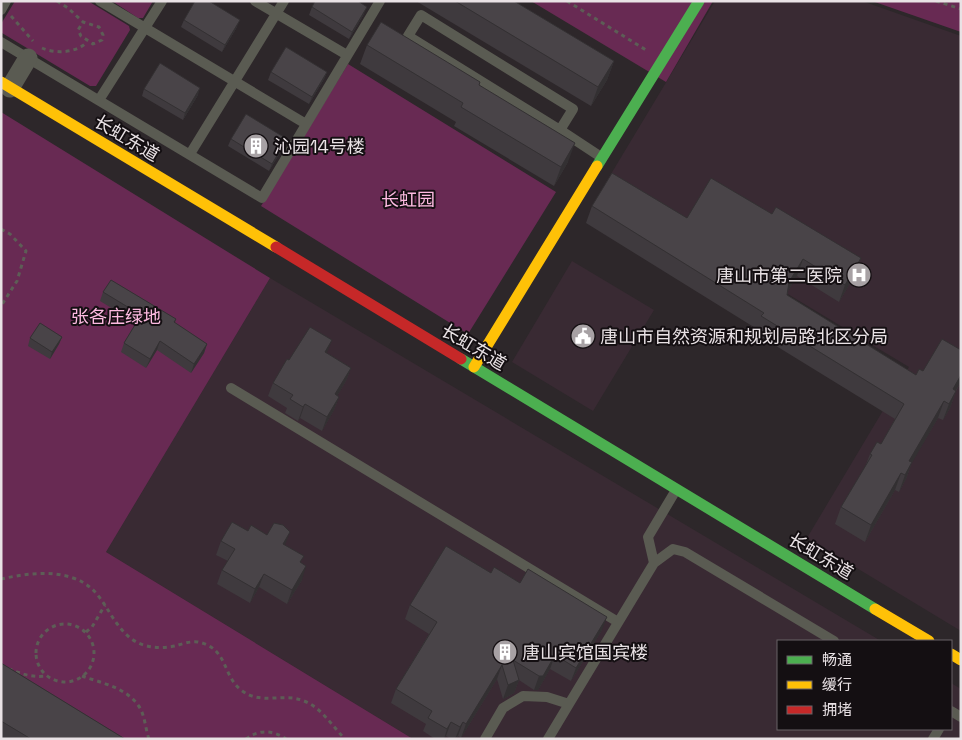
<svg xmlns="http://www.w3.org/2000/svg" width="962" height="740" viewBox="0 0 962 740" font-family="'Space Grotesk','Noto Sans SC',sans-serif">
<rect width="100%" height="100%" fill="#2d272a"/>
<path fill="#392a33" d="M715,1H862L961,36V631L807,538L909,367L605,184Z
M572,261L654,310L593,411L512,362Z
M270,278L881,641H778V729H951V683L961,689V739H413L106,552Z"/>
<path fill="#682a53" d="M15,1H88L129,26L130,30L96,86H90L2,33L1,24Z
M112,1H153L143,18H138Z
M531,1H713L666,82Z
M872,1H961V32Z
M348,64L556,192L468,334L261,206Z
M1,112L270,278L106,552L413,739H90L1,684Z"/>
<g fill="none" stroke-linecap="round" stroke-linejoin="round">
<path stroke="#5d5d56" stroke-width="3" stroke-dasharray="4 4" stroke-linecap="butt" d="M57,1L68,8L83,22L99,27L103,35L102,40L93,44L81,36L78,30L83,22
M567,1L646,50
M936,1L961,9
M11,16L33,41
M42,48C55,54 77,53 87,42
M1,229L10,234L26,251L17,281L1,306
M1,579C24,574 50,570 73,578C104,588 106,617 129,637C142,648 159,649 175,646C182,644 190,641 198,642C228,648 222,675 241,690C261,706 283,692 304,701C322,708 332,726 345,739
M36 653a29 29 0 1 1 58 0a29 29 0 1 1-58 0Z
M86,632L92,627L105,605
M1,666C18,672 28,678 46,676
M82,676C101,683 125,687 138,705C145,714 145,728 149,739
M246,739C259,729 273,730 286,739"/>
<path stroke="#5a5b52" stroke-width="10" d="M100,1L306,124
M255,1L347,55
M1,10L6,1
M1,42L262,198L380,1
M99,100L162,1
M560,130L573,109L421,15L408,36L560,130L601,157
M190,154L284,1
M231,388L618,622
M654,563L648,537L676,490
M569,704L654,563L673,549L685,552L834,641
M951,711L961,717
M485,739L503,708L523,696L547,697L569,704L548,739
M933,739L939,729"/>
<path stroke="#5a5b52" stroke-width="19" d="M10,88L28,58"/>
<path stroke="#4caf50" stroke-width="11" d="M597,166L699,1
M461,359L875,609"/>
<path stroke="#ffc107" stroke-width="11" d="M1,82L276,247
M474,367L597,166
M875,609L929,641
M951,654L961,660"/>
<path stroke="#c62828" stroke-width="11" d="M276,247L461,359"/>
</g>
<path fill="#3f3a3e" d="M416,1H514L614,61L607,80L591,106Z
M312,7L364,14L349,39L309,15Z
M184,20L237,27L222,52L181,27Z
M367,45L480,82L479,85L568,162L554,186L454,126L456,122L360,64Z
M271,72H327L324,79L309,104L268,80Z
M144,89L198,95L183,120L142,96Z
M231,139H287L284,146L269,171L228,146Z
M592,206L687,218L772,214L861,258L855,275L839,302L797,276L788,291L787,295L916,375L961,350V382L956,391L950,408L943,420L938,418L912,462L906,479L899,492L895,490L865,542L835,524L841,507L865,467L870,454L881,444L895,419L755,333L757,329L586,223Z
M103,292L176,319L175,323L207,344L204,353L191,373L157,350L146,368L121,352L124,343L136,323L100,301Z
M62,337L59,344L50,359L28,346L30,338Z
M327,353L351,368L346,381L337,396L339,397L334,410L322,431L300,418L298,421L285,413L287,408L268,396L273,383L289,360Z
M248,531L285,545L301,563L302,580L287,604L259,587L250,603L217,584L222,570L228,561L216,555L221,541Z
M491,573L520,583L602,630L571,681L550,669L538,690H534L519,680L514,693L503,699L497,679L461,738L458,736L456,739H451L446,736L444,739H435L423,731L426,724L391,703L396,689L429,634L405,619L410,605Z
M1,663L125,739H1Z"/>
<path fill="#333032" d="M367,7L364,14L349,39L352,32Z
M240,20L237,27L222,52L225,45Z
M614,61L607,80L591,106L598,87Z
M327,72L324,79L309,104L312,97Z
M200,88L198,95L183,120L185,113Z
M287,139L284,146L269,171L272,164Z
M575,143L568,162L554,186L561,167Z
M861,258L855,275L839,302L845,285Z
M803,259L797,276L783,299L789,282Z
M62,337L59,344L50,359L52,352Z
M332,340L327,353L325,352Z
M160,341L157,350L146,368L150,359Z
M207,344L204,353L191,373L194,364Z
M351,368L346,381L330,408L335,394Z
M961,375V382L948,403L953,389Z
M956,391L950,408L943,420L949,404Z
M339,397L334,410L322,431L327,417Z
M944,401L938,418L905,475L909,461Z
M305,404L300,418L298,421L303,407Z
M912,462L906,479L899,492L905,475Z
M901,473L895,490L865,542L871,525Z
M290,532L285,545L283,544Z
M306,566L302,580L287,604L292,590Z
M264,574L259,587L250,603L255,589Z
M607,617L602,630L571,681L576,668Z
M555,655L550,669L538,690H534L539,676Z
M502,665L497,679L461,738L466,724Z
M519,680L514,693L503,699L508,685Z
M451,722L446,736L444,739L447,729Z
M463,722L458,736L455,739L460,727Z"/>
<path fill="#494448" stroke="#333032" d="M195,1H209L240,20L225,45L184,20Z
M315,1H358L367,7L352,32L312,7Z
M455,1H514L614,61L598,87Z
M381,22L480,82L479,85L575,143L561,167L461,107L463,103L367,45Z
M286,47L327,72L312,97L271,72Z
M160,63L200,88L185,113L144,89Z
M246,114L287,139L272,164L231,139Z
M612,173L687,218L711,178L772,214L776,207L861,258L845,285L803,259L789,282L787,295L916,375L919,369L923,371L942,339L961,350V375L953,389L956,391L949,404L944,401L909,461L912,462L905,475L901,473L871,525L841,507L872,455L870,454L877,442L881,444L904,404L761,316L764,313L592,206Z
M111,280L176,319L174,322L207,344L194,364L160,341L150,359L124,343L141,315L103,292Z
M40,323L62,337L52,352L30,338Z
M310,327L332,340L325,352L351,368L335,394L339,397L327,417L305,404L303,407L290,399L293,395L273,383L287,359L289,360Z
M232,522L248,531L251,525L267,535L274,523L283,525L290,532L283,544L304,556L300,562L306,566L292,590L264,574L255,589L222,570L235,549L221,541Z
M446,546L491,573L494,567L520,583L528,569L607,617L576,668L555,655L543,676H539L513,660L519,680L508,685L502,665L466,724L463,722L460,727L451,722L447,729L428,718L432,711L396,689L437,622L410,605Z
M1,663L125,739H31L1,721Z"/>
<defs>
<symbol id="building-disc" viewBox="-11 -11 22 22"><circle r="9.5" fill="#a7a1a4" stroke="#140f12"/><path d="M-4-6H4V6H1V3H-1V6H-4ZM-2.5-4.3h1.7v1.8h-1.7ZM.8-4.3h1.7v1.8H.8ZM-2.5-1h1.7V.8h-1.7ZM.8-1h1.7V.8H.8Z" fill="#fff"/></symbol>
<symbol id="hospital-disc" viewBox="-11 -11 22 22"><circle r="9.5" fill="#a7a1a4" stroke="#140f12"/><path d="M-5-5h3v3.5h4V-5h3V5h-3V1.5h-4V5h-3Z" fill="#fff"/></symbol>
<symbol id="civic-disc" viewBox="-11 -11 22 22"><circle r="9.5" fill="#a7a1a4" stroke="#140f12"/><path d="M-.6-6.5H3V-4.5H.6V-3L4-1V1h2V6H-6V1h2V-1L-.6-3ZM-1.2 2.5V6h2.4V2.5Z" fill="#fff"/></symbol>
</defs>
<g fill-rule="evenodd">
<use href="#building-disc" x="242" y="132" width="28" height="28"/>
<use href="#hospital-disc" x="845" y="261" width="28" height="28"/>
<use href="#civic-disc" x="569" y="322" width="28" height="28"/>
<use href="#building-disc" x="491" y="638" width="28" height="28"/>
</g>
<g text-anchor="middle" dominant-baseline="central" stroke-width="4" stroke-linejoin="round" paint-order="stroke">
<g font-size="18" fill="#e9e2e5" stroke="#140f12">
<text transform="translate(127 138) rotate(31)">长虹东道</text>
<text transform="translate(474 347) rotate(31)">长虹东道</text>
<text transform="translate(821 556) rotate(31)">长虹东道</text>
</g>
<g font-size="18" fill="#e9e2e5" stroke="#140f12" text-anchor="start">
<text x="274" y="146">沁园14号楼</text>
<text x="842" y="275" text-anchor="end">唐山市第二医院</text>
<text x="600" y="336">唐山市自然资源和规划局路北区分局</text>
<text x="522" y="652">唐山宾馆国宾楼</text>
</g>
<g font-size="18" fill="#fdbae1" stroke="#140f12">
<text x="408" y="199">长虹园</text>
<text x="116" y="316">张各庄绿地</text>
</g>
</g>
<rect width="962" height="740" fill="none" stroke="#e9e2e5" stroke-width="5"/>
<rect x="777" y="640" width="175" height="90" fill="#140f12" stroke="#696366"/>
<rect x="787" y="656" width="25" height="8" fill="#4caf50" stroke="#696366"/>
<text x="822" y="665" font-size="15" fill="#e9e2e5">畅通</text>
<rect x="787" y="681" width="25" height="8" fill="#ffc107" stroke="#696366"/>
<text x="822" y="690" font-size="15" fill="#e9e2e5">缓行</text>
<rect x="787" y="706" width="25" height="8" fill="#c62828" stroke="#696366"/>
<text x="822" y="715" font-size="15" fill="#e9e2e5">拥堵</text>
</svg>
